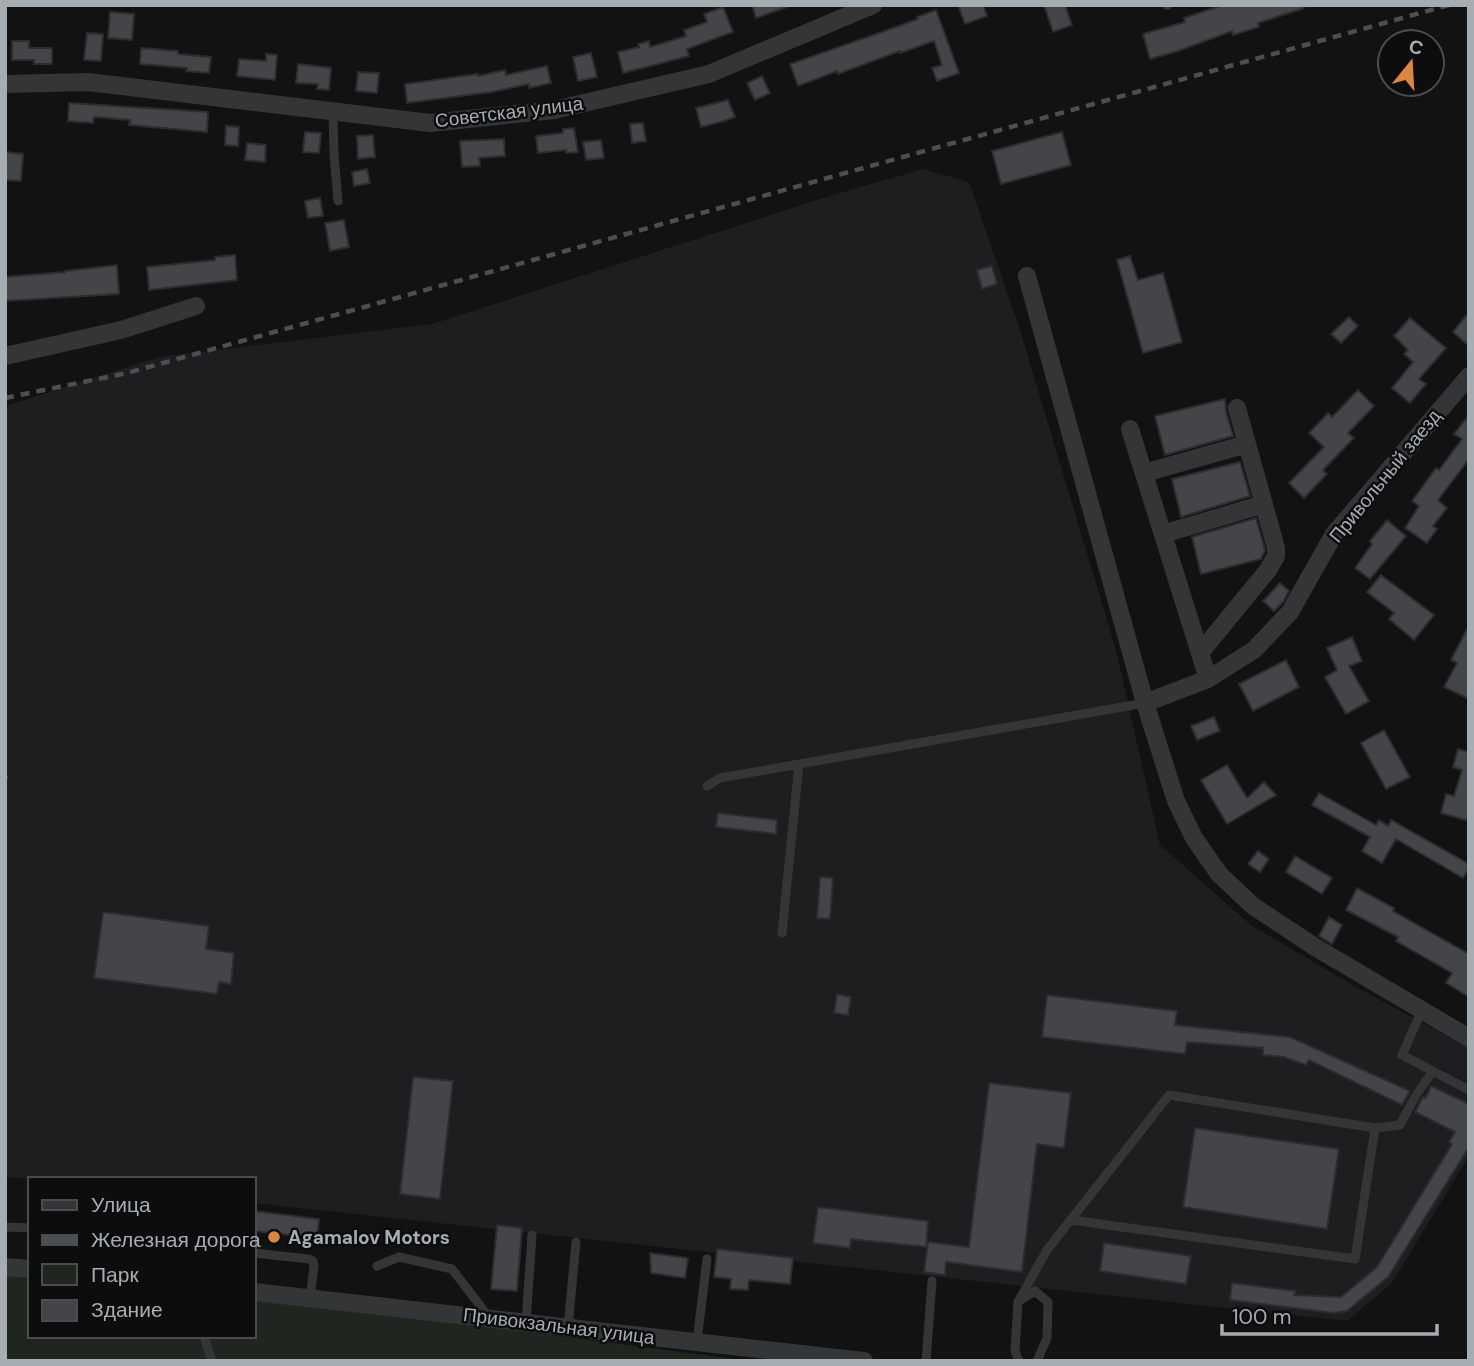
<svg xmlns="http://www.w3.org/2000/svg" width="1474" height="1366" viewBox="0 0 1474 1366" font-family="'DM Sans',sans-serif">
<rect width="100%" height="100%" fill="#121213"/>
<path fill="#1e1e20" d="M923,169L969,182L1020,330L1116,650L1160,845L1251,925L1361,990L1469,1047V1156L1392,1283L1347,1321L254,1203V1179H30L5,1177V406L159,357L432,324L833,195Z"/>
<path fill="#1f251f" d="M5,1270L30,1272V1336H254V1296L750,1361H5Z"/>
<path fill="#444548" stroke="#2c2d2f" stroke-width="2" d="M752,5H787V7L756,18Z
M958,5H983L987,16L965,24Z
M1044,5H1065L1072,25L1053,32Z
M1223,5H1303L1304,8L1258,23L1259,27L1233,35L1232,31L1178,51L1150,59L1143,34L1185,22L1184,18Z
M723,7L733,32L687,49L689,56L623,73L618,52L639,47L638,44L649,41L650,47L686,36L684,30L707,22L704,14Z
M936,10L959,73L937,81L932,68L942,65L934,41L900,53V51L838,74L837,71L798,86L790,64L882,32L918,19L917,17Z
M110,12L134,14L132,40L108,38Z
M87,33L103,34L101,61L84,60Z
M12,41H29V48H52V64H34V60H12Z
M141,48L178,51V54L211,57L209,73L186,71L187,68L140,64Z
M591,53L597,77L578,81L573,57Z
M266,54L277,55L275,80L237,76L239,59L266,61Z
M298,64L331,68L329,90L317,89L318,84L296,83Z
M547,66L551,83L529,88V84L492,92L407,103L405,84L478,74V76L505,70L506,75Z
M358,72L379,73L377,93L356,91Z
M762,76L770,93L755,100L747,83Z
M728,100L735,117L724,121L701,127L696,108Z
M69,103L208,112L207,132L129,125L130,120L94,117L93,123L68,121Z
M643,123L646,141L632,143L630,124Z
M226,126L239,127L238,146L225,145Z
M574,128L578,152L566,153V150L538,153L536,136L563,133V129Z
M305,132L321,133L319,153L303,152Z
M1062,132L1071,165L1001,184L992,151Z
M373,135L375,157L358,159L357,136Z
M504,139L505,156L479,158L480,166L462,167L460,141Z
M601,140L604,158L586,160L583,142Z
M247,143L266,145L265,162L245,160Z
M5,152L23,154L21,181L5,180Z
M367,169L370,183L354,186L352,172Z
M320,198L323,216L308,218L305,201Z
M344,220L349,247L330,251L325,223Z
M235,255L237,280L149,290L147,267L215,260V257Z
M1130,256L1138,280L1163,273L1182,342L1143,353L1117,260Z
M117,265L119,294L5,301V277L65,272V271Z
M992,266L997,284L982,289L977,270Z
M1469,312V346L1453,332Z
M1349,317L1358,326L1341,343L1331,334Z
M1410,318L1446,348L1419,379L1426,384L1410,403L1392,388L1413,362L1404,354L1408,350L1394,336Z
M1358,390L1374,406L1348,433L1354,438L1323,470L1327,474L1304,498L1289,483L1324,447L1309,433L1328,413L1332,417Z
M1225,399L1226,411L1233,436L1165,455L1155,416Z
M1469,415V459L1438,500L1447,508L1433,526L1437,529L1427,543L1405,528L1419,506L1412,501L1436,468L1439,470L1462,439L1454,434Z
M1240,462L1250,496L1181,517L1172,479Z
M1256,518L1265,550L1261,559L1201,574L1192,537Z
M1387,520L1406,536L1370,579L1355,568L1372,544L1370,541Z
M1381,575L1434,615L1414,640L1389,619L1394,613L1367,592Z
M1280,583L1289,591L1283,602L1274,611L1263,601Z
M1469,625V699L1444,687L1457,663L1451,660Z
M1352,637L1362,661L1349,666L1369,701L1346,714L1325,677L1337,670L1327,648Z
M1286,660L1299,687L1253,711L1239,684Z
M1214,717L1220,731L1197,740L1191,726Z
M1384,730L1410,777L1386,789L1361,743Z
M1458,749L1469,752V821L1441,813L1446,794L1454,796L1462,770L1453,767Z
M1227,765L1247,798L1264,782L1276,795L1227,824L1201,780Z
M1319,793L1376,825L1379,820L1388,826L1391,820L1469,864V868L1463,878L1396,839L1382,863L1362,851L1370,837L1312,805Z
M718,813L777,820L776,834L716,827Z
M1258,851L1269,859L1260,872L1248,864Z
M1295,856L1332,878L1322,894L1286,872Z
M820,877L833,878L830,919L817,918Z
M1357,888L1394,908L1393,911L1469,954V997L1446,983L1452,973L1396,941L1398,937L1346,910Z
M103,912L209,926L206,949L234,953L231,984L219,982L217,994L94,978Z
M1329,917L1342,925L1332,944L1319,936Z
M837,994L851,997L848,1015L834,1013Z
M1047,995L1177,1011L1175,1025L1290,1037L1410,1091L1402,1105L1309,1060L1306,1065L1284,1057L1263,1055V1048L1187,1042L1185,1054L1042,1037Z
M413,1077L453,1081L440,1199L400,1194Z
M989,1083L1071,1093L1064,1148L1037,1144L1022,1272L946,1262L945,1275L924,1272L928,1242L969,1247Z
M1431,1086L1469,1104V1147L1388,1277L1347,1311L1334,1313L1230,1300L1232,1283L1296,1291L1294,1295L1341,1297L1377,1267L1452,1144L1449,1142L1455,1132L1415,1112L1423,1097L1426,1098Z
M1195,1128L1339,1149L1327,1229L1183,1207Z
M818,1207L928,1221L926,1247L851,1239L850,1248L813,1243Z
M254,1211L319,1219L317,1238L254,1231Z
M497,1225L522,1228L517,1291L491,1289Z
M1104,1243L1191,1256L1186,1284L1100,1271Z
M717,1249L793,1258L790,1284L749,1280L748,1290L730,1289L731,1279L714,1277Z
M650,1253L688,1258L685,1278L651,1273Z"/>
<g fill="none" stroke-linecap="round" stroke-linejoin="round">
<path stroke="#333537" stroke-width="9" d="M1167,5H1168
M333,112L334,154L338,201
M707,786L720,778L1145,703
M782,933L799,764
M1422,1010L1402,1055L1469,1090
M1375,1128L1400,1125L1416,1095L1433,1071
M5,1227L30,1228
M254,1253L309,1259L313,1261L314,1266L310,1298
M377,1266L399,1257L452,1269L488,1316
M1019,1301L1035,1291L1048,1302L1047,1338L1037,1361
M526,1322L532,1235
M568,1327L576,1242
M204,1336L212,1361
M697,1341L707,1259
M926,1361L932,1281
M1019,1361L1015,1351L1018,1302L1047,1250L1169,1095L1375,1128L1355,1259L1071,1220"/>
<path stroke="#333537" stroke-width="18" d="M5,84L88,82L430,123L554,110L709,74L873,5
M1027,276L1145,703L1176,801L1194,838L1219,874L1253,906L1315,947L1469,1038
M5,356L121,330L196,306
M1130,429L1208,679
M1144,473L1247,444
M1163,534L1264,504
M1200,653L1268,570L1276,556V548L1237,408
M1145,703L1208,679L1254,650L1290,612L1334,534L1469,376
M5,1267L30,1269
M254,1292L864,1361"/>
<path stroke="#4c4f52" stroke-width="4.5" stroke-dasharray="9 7" stroke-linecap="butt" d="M5,398L127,373L1449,5
M5,777L7,779"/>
</g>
<circle fill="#da8542" stroke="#0d0d0e" stroke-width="2.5" cx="274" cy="1237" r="7"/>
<g text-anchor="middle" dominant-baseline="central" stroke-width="5" stroke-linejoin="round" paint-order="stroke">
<g font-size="19" fill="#a5acb2" stroke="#0d0d0e">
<text transform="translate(509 112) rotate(-7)">Советская улица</text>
<text transform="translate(1385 476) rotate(-51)">Привольный заезд</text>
<text transform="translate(559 1326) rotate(7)">Привокзальная улица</text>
</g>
<g font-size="19" font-weight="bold" fill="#a5acb2" stroke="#0d0d0e" text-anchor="start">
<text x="288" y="1237">Agamalov Motors</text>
</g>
</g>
<rect width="1474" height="1366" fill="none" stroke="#a5acb2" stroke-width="14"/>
<rect x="28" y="1177" width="228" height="161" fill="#0d0d0e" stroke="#4a4d50" stroke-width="2"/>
<rect x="42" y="1200" width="35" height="10" fill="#333537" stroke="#4a4d50" stroke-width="2"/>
<text x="91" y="1212" font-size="21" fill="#a5acb2">Улица</text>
<rect x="42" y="1235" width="35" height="10" fill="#4c4f52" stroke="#4a4d50" stroke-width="2"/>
<text x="91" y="1247" font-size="21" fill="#a5acb2">Железная дорога</text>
<rect x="42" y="1264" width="35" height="21" fill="#1f251f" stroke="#4a4d50" stroke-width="2"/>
<text x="91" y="1282" font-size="21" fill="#a5acb2">Парк</text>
<rect x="42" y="1300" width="35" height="21" fill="#444548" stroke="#4a4d50" stroke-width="2"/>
<text x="91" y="1317" font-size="21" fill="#a5acb2">Здание</text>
<g transform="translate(1411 63) rotate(18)"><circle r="33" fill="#0d0d0e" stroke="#4a4d50" stroke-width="2"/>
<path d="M0-5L12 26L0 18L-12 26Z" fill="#da8542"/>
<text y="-10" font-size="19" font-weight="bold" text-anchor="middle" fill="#a5acb2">С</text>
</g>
<path d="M1222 1324v10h215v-10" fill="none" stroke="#a5acb2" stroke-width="3.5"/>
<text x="1232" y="1324" font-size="21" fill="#a5acb2" stroke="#0d0d0e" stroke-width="5" paint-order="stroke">100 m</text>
</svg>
